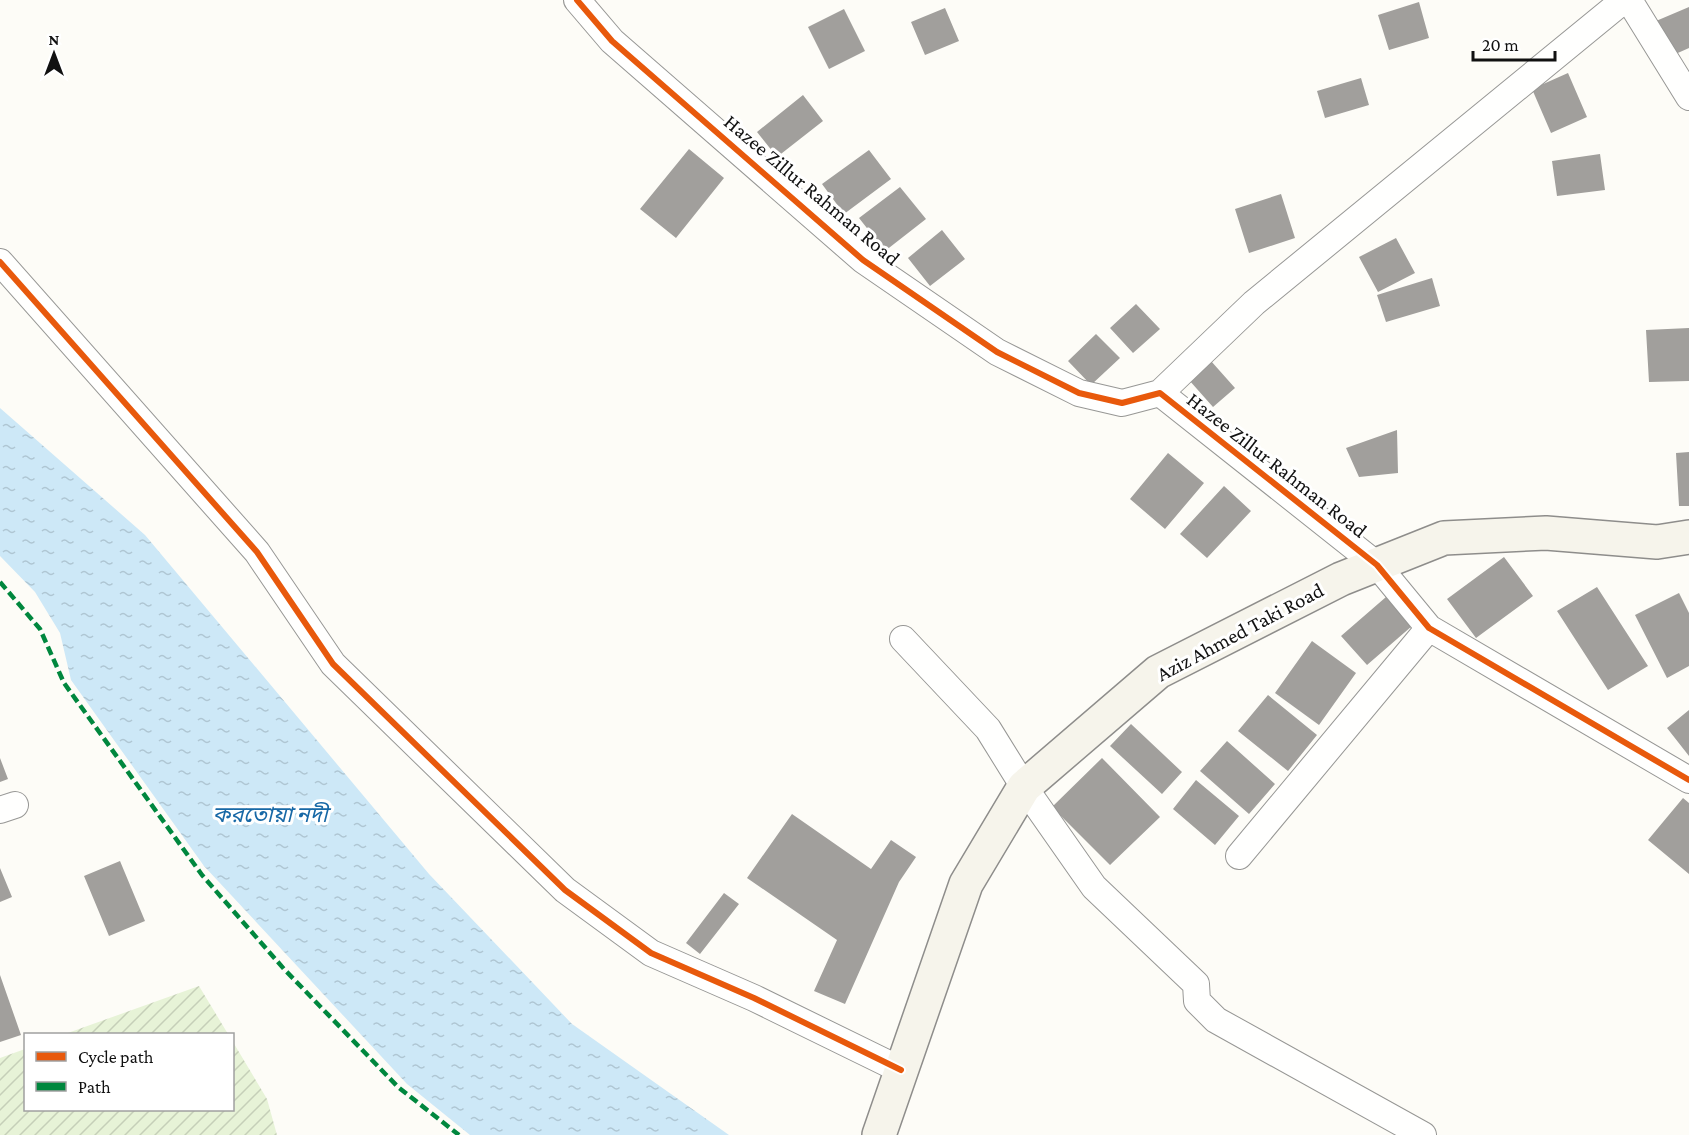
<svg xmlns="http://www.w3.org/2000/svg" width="1689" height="1135" viewBox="0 0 1689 1135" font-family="'Crimson Pro','Noto Sans Bengali',serif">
<defs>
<pattern id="garden-furrows" width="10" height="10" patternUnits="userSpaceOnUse" patternTransform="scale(1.5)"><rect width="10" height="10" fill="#e7f3d7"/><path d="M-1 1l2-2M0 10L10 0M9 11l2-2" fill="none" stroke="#c5cfb8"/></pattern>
<pattern id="water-ripples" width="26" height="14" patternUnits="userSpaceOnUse" patternTransform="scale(1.5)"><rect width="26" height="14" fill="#cde8f7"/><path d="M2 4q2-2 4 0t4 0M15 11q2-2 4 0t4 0" fill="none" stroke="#afc6d3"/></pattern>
</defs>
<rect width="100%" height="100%" fill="#fdfcf7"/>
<path fill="url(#garden-furrows)" d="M199,986L228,1034H65Z
M233,1042L267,1099L277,1135H0V1058L25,1049L26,1110H232Z"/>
<path fill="url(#water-ripples)" d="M0,408L145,535L429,874L572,1024L729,1135H470L407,1084L204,866L71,680L60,633L35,592L0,556Z"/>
<path fill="#a19f9c" d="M1419,2L1429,38L1389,50L1378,15Z
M1689,7V48L1671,56L1656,21Z
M945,8L959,41L925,55L911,22Z
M844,9L865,51L829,69L808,27Z
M1568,73L1587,117L1551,133L1532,89Z
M1361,78L1369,105L1325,118L1317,91Z
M803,95L823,121L777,157L757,132Z
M689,149L724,178L676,238L640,209Z
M869,150L891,179L844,214L822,184Z
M1600,154L1605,190L1557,196L1552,161Z
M900,187L926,219L885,251L859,218Z
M1281,194L1295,238L1249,253L1235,209Z
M942,230L965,259L930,286L908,258Z
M1396,238L1415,273L1378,292L1359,257Z
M1432,278L1440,306L1386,322L1377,295Z
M1136,304L1160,329L1133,353L1110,328Z
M1689,328V381L1649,382L1646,330Z
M1096,334L1120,358L1091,385L1068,361Z
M1203,352L1235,388L1213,407L1181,371Z
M1397,430L1398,473L1359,477L1346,448Z
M1689,452V506H1679L1676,453Z
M1168,453L1204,483L1165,529L1130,499Z
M1224,486L1251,511L1207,558L1180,534Z
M1504,557L1533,596L1476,638L1447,599Z
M1597,587L1648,666L1608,690L1557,611Z
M1679,593L1689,613V666L1667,678L1635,615Z
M1386,597L1412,626L1367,665L1341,636Z
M1312,641L1356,673L1319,725L1275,693Z
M1268,695L1317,735L1288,771L1238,731Z
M1689,710V756L1667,728Z
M1131,724L1182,772L1162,794L1110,746Z
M1227,741L1275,784L1249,814L1200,771Z
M0,758L8,779L0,782Z
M1102,758L1160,817L1110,865L1052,807Z
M1196,780L1239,816L1215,845L1173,809Z
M1683,798L1689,803V874L1648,840Z
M792,814L871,869L891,840L916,857L899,882L845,1004L814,991L837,940L747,878Z
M120,861L145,921L109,936L84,876Z
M0,868L12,897L0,902Z
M724,893L739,904L700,954L686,943Z
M0,975L21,1035L0,1042Z"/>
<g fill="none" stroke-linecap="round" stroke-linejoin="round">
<defs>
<path id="street" d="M577,0L612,41L863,260L997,352L1079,393L1122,403L1160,393L1377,565L1429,628L1689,780
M1629,0L1689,97
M0,262L257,552L333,664L565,890L651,953L754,998L901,1070
M1160,393L1254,303L1624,0
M903,639L988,729L1024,787L1094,887L1196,984L1197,1001L1216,1020L1423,1135
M0,810L15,805
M1239,856L1429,628"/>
<path id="secondary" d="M879,1135L966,884L1024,787L1158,672L1341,579L1444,538L1546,533L1657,542L1689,537"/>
</defs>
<use href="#street" stroke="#979795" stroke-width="28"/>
<use href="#secondary" stroke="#8e8d8b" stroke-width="36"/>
<use href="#street" stroke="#fffffe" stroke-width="26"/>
<use href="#secondary" stroke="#f6f4eb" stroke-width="33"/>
<path stroke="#00873e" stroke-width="4.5" stroke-dasharray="9 4.5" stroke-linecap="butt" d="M0,582L40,629L64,683L202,875L284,969L398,1087L459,1135"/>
<defs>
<path id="cycleway" d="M577,0L612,41L863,260L997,352L1079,393L1122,403L1160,393L1377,565L1429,628L1689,780
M0,262L257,552L333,664L565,890L651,953L754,998L901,1070"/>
</defs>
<use href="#cycleway" stroke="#fff" stroke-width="10"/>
<use href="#cycleway" stroke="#e8590c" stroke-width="6"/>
</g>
<g text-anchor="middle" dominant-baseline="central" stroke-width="6" stroke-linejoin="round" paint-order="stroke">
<g font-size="21" fill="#111" stroke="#fff">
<text transform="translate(812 190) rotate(40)">Hazee Zillur Rahman Road</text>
<text transform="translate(1277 465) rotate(38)">Hazee Zillur Rahman Road</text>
<text transform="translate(1240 632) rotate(-28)">Aziz Ahmed Taki Road</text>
</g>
<g font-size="22" font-style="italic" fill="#1768a6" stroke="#fff">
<text x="270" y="814">করতোয়া নদী</text>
</g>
</g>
<rect x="24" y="1033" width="210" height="78" fill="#ffffff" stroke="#a0a0a0" stroke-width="1.5"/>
<rect x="36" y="1052" width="30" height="9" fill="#e8590c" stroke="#a0a0a0" stroke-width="1.5"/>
<text x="78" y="1063" font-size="18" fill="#111111">Cycle path</text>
<rect x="36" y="1082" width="30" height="9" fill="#00873e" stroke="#a0a0a0" stroke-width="1.5"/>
<text x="78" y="1093" font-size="18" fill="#111111">Path</text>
<g transform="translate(54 54)" stroke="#ffffff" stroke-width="4.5" paint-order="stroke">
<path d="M0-4.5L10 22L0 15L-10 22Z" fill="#111111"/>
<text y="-9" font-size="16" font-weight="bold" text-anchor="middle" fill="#111111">N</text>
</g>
<path d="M1473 51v9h82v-9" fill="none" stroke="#111111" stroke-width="3"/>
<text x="1482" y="51" font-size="18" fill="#111111" stroke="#ffffff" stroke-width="4.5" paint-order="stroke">20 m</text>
</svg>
